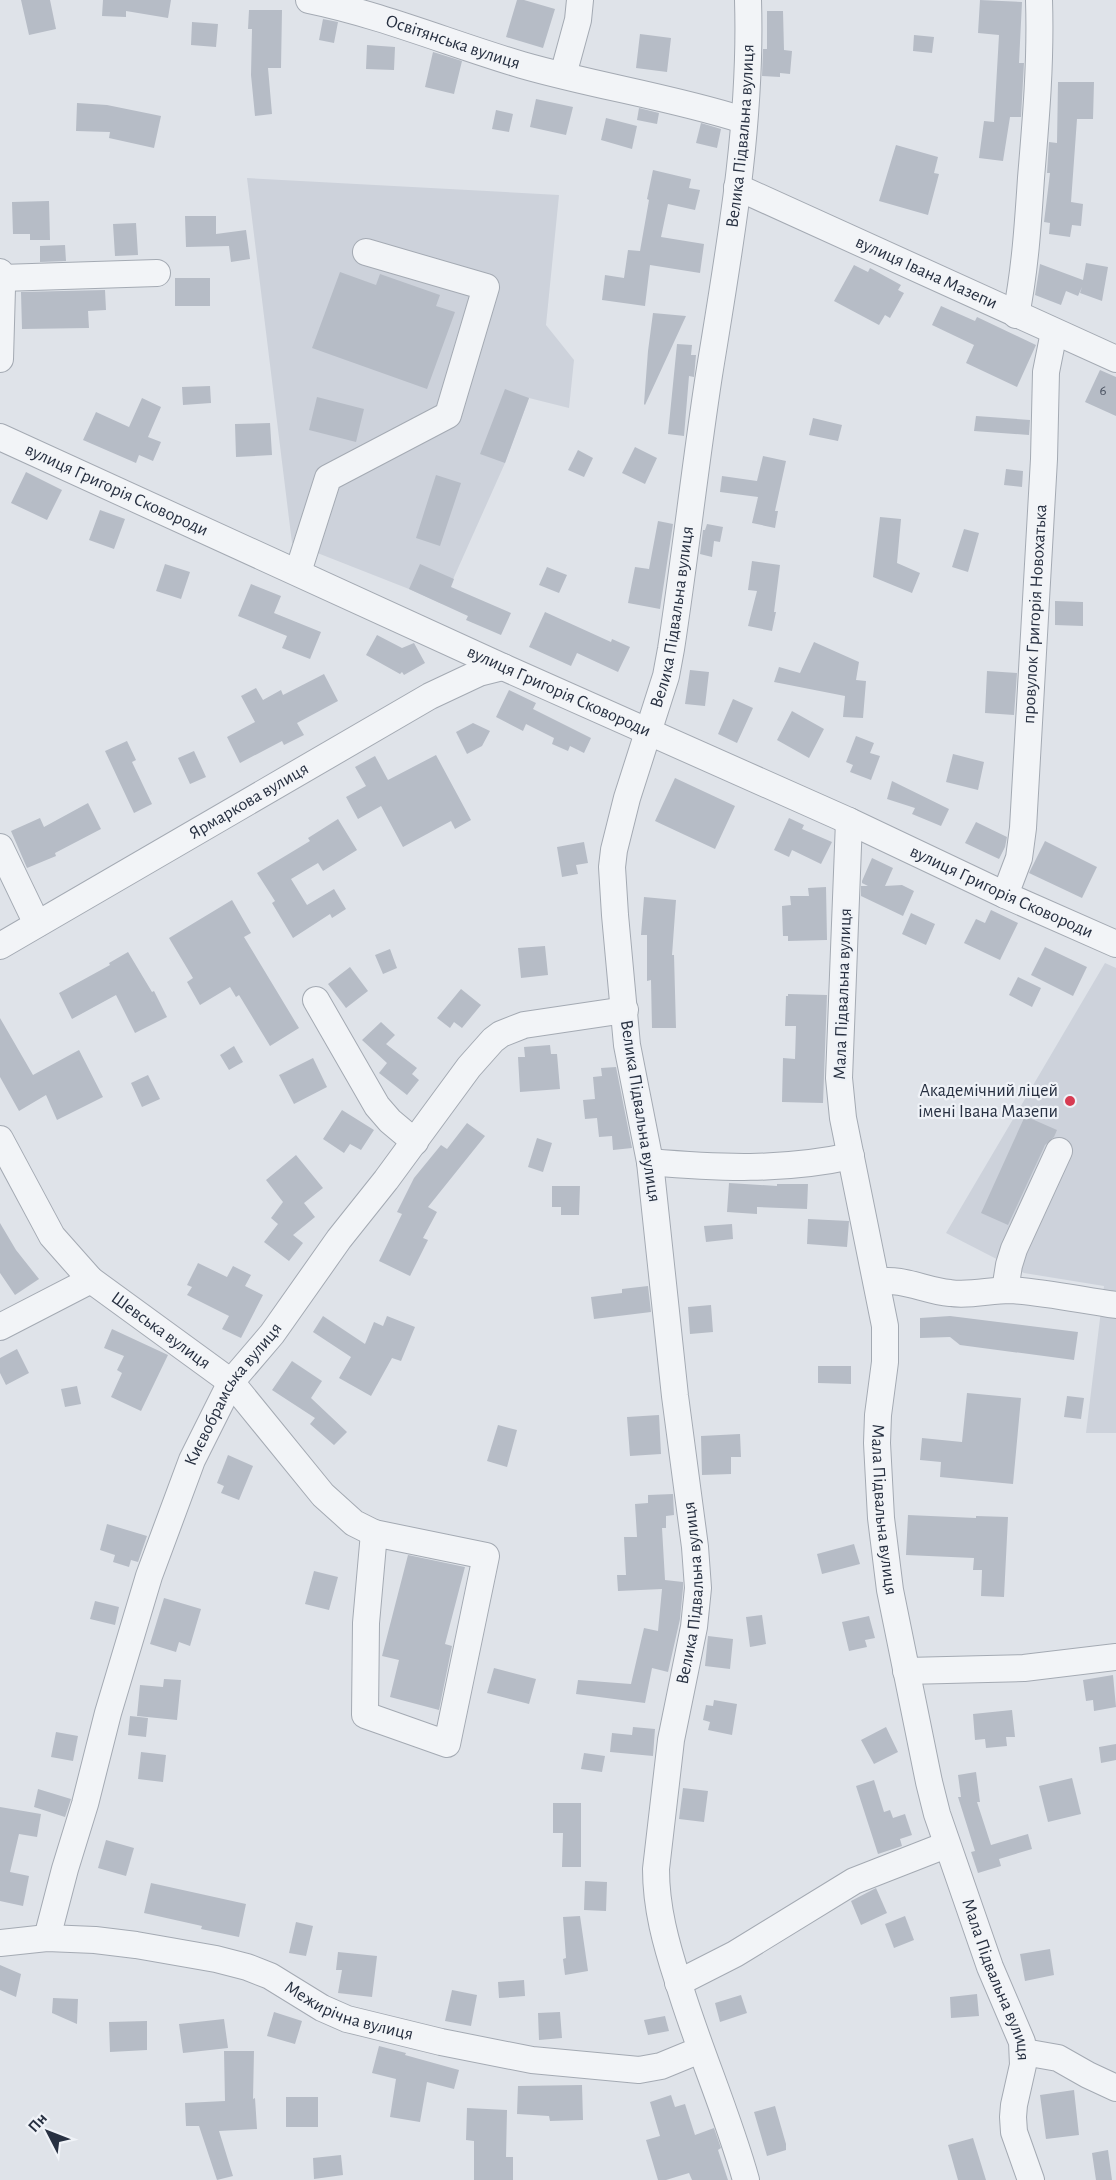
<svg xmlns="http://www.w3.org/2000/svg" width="1116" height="2180" viewBox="0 0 1116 2180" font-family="'Alegreya Sans',sans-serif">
<rect width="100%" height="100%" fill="#dfe3e9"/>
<path fill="#cdd2db" d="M247,178L559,195L546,325L574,360L569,408L529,398L505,463L442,604L409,589L292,543Z
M1105,963L1116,968V1433H1086L1104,1286L1024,1273L946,1233Z"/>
<path fill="#b6bcc6" d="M21,0H50L56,29L29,35Z
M103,0H171L168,18L126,11V17L102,16Z
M517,0H524L555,9L543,48L506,37Z
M980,0L1022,2L1019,63H1024L1021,117H1010L1003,161L979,158L984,121L994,122L999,35L978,33Z
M249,10H282L281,68H268L272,114L255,116L251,75L252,29H248Z
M767,11H783L784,50L792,51L790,74L780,73V77L762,76L763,49H767Z
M323,19L338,22L334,43L319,40Z
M192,22L218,24L216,47L191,45Z
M640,34L671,38L667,72L636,68Z
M914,35L934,37L932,53L913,51Z
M367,45L395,47L394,70L366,69Z
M433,52L462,61L454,94L425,87Z
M1058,82H1094L1093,119H1077L1071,202L1083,204L1081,226L1072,225L1070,237L1049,234L1050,223L1044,222L1050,173H1047L1049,142L1057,143Z
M536,99L573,107L566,135L530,127Z
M77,103L107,105L161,116L154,148L109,138L110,132L76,131Z
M639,108L659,113L657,124L637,120Z
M496,110L513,114L509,132L492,129Z
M606,118L637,126L632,149L601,140Z
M701,123L721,129L717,148L696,143Z
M896,145L938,157L934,173L939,174L928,215L879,201Z
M653,170L691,179L689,188L700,190L695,210L668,204L661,237L704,244L700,273L650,265L645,306L602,300L605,275L624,278L628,250L640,251L649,200L647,199Z
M49,201L50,240H30V234H13L12,202Z
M185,216H216V234L246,230L250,259L231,262L229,246L186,247Z
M136,223L138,255L115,256L113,224Z
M65,245L66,261L40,262V246Z
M1086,263L1108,267L1102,301L1080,293L1082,287L1078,296L1066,291L1061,305L1035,295L1040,264L1083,280Z
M854,265L868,272L870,268L901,285L898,290L904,293L890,318L885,315L879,325L834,301Z
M340,272L376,285L380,274L440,295L436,306L455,312L427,389L312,348Z
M175,278H210V306H175Z
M105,290L106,310L88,311L89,328L22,329L21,292Z
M941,306L975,321L977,317L1036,345L1017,387L966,363L974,345L932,325Z
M653,313L686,316L645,405L644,404L648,351Z
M677,344L692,345L691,355H696L694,377L689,376L684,436L668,434Z
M1100,370L1116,377V416L1085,402Z
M210,386L211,403L183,405L182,387Z
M505,389L529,398L505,463L480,454Z
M317,397L364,409L356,442L309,430Z
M142,398L161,407L148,437L161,442L153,461L139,455L136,463L83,440L96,412L129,427Z
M976,416L1030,420L1029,435L974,431Z
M813,418L842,425L838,441L809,435Z
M270,423L272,455L236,457L235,424Z
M635,447L657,458L645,484L622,473Z
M578,450L593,458L584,477L568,470Z
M763,456L786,461L775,511H778L775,528L752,523L758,497L720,492L722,476L757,481Z
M1006,469L1023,471L1022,487L1004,485Z
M26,472L62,490L47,520L11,503Z
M436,475L461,483L440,546L416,538Z
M100,510L125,519L114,549L89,540Z
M880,517L901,519L897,563L920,573L912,593L873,577Z
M658,521L673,524L660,609L628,603L635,567L649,569Z
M707,524L723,527L720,542L714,541L712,557L700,554L703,530H705Z
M964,529L979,533L968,572L952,567Z
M752,561L780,565L774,612H776L772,631L748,626L757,591L748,590Z
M165,564L190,572L181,599L156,591Z
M420,564L454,579L451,587L511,613L501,635L466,620L468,616L409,589Z
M547,567L567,575L559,593L539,585Z
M251,584L281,596L274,613L321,632L310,659L282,648L287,636L238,616Z
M1055,601L1083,602V626L1055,625Z
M545,612L611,642L612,639L630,647L618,672L577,653L571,666L529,647Z
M377,635L402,648L414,643L425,663L404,675L402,672L400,674L366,655Z
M814,642L859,662L856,680L866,681L863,718L843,717L845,696L774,682L779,667L800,673Z
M690,670L709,672L705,706L685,704Z
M987,671L1017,673L1014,715L985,713Z
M324,674L338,701L297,723L304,735L284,745L282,741L240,763L227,737L255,722L241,696L256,688L263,700L281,690L283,695Z
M509,690L536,703L533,709L591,738L584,753L570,746L568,751L552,744L554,738L526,724L523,731L496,717Z
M733,699L753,708L737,743L718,734Z
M792,711L824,729L809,758L777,740Z
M473,723L490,731L482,746L467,754L456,732Z
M856,736L874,743L870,753L880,756L871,780L850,772L853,765L846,762Z
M127,741L136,760L132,762L152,804L134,813L105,751Z
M194,751L206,777L190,784L178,758Z
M953,754L984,762L978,790L946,782Z
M436,755L471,820L455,829L451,821L403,847L381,806L358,819L346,797L366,786L355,767L375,756L388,780Z
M675,778L735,806L715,849L655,821Z
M892,781L949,809L941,826L912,814L915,808L887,799Z
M88,803L101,829L55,853L56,856L27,868L11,831L40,818L44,827Z
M789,818L804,825L802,829L832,842L821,864L792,850L789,857L774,850Z
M338,819L357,850L323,871L318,863L291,879L307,905L334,889L346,909L332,918L330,914L293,938L272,903L275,901L257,873L310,841L308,838Z
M976,822L1007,837L1005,847L999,859L965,843Z
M1045,841L1097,867L1082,898L1029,873Z
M584,842L588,863L576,865L578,874L562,877L557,847Z
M872,858L893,868L885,886L902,885L914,891L903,916L861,896V886H868L862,883V881Z
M826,887L827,940L788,941V936H783L782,906L791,905L790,896H809L808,888Z
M644,897L676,900L672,955H674L676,1028H652L651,980L647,981V935H641Z
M232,900L251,933L244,937L299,1028L270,1046L239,995L236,997L230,987L200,1005L187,982L193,978L169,938Z
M991,910L1018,923L1000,960L964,943L976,919L985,923Z
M911,913L935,924L926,945L902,934Z
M545,946L548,975L521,978L518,948Z
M1045,947L1087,967L1073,996L1031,975Z
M390,949L397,968L383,974L375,955Z
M128,952L152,992L154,991L167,1017L135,1033L116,995L72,1019L59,993L110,965L109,963Z
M350,967L368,991L346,1008L328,984Z
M1018,977L1041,988L1032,1007L1009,995Z
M461,989L481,1005L462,1028L454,1022L450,1028L437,1018Z
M788,994L827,995L823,1103L782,1102L783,1058L795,1059L796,1026H785L786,996H788Z
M0,1018L33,1075L79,1050L103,1097L57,1120L46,1095L19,1111L0,1077Z
M381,1022L395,1035L386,1044L417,1068L412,1074L419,1080L407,1095L379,1073L387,1063L362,1040Z
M550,1045L551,1054H557L560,1089L520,1092L518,1057H525L524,1047Z
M234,1046L243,1062L229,1070L220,1055Z
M313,1058L327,1087L294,1104L279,1075Z
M616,1067L632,1148L613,1150L612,1136L599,1137L597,1118L585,1119L583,1100L595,1099L593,1077L602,1076L601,1068Z
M148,1075L160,1099L142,1107L131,1083Z
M342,1110L374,1130L361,1150L350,1144L344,1153L323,1139Z
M1025,1116L1057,1130L1054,1137L1045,1145L1008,1225L981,1213Z
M467,1123L485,1136L428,1207L437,1212L423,1238L428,1240L410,1276L379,1261L402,1214L397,1212L414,1178L441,1145L447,1149Z
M537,1138L552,1143L543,1172L528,1167Z
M296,1155L323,1188L304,1203L315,1217L293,1235L303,1243L289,1261L264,1242L278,1224L271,1218L283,1202L266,1180Z
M729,1183L777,1186V1184H808L807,1209L757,1207V1214L727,1212Z
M552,1186H580L579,1215H561V1207H552Z
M808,1219L849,1221L847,1247L807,1244Z
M0,1223L16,1250L39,1279L15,1295L0,1273Z
M732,1224L733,1239L706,1242L704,1226Z
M198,1263L227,1277L233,1266L251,1275L245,1286L263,1295L241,1338L222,1329L229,1316L187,1295L192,1287L187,1285Z
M648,1286L651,1312L594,1319L591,1297L622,1293V1289Z
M711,1305L713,1332L690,1334L688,1307Z
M323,1316L365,1344L374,1322L383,1326L387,1316L415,1327L401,1361L392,1358L371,1396L339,1378L351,1357L313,1332Z
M950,1316L1078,1332L1074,1360L960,1345L950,1337L920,1338V1318Z
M112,1329L168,1355L141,1411L111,1397L122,1373L117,1370L124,1356L104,1348Z
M17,1349L29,1373L6,1385L0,1373V1358Z
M292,1361L322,1381L311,1398L347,1432L334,1445L310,1424L315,1418L272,1390Z
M818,1366H851V1384L818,1383Z
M77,1386L81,1404L65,1407L61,1389Z
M967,1393L1021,1398L1013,1484L940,1477L941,1462L920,1460L922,1438L962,1442Z
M1067,1396L1084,1398L1081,1419L1064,1417Z
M659,1415L661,1454L630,1456L627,1417Z
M498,1425L517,1430L507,1467L487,1461Z
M740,1434L741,1457H731V1474L702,1475L701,1436Z
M228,1455L253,1466L239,1500L221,1493L224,1486L217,1483Z
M673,1494L674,1515L666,1516V1528H662L665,1580L683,1582V1588L680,1619L668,1672L652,1668L645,1703L576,1694L578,1680L631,1684L644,1628L658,1631L662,1589L618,1591L617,1575H626L624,1537H637L635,1504L648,1503V1495Z
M908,1515L976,1518V1516L1008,1517L1004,1597L981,1596L982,1570H973L974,1558L906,1555Z
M107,1524L147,1536L138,1562L131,1560L129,1567L113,1562L115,1555L100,1550Z
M854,1544L860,1564L822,1574L817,1554Z
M408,1555L465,1567L445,1644L452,1646L439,1710L390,1697L399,1660L382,1656Z
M314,1571L338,1577L329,1610L305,1604Z
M164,1598L201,1609L190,1646L179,1642L176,1652L150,1644Z
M95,1601L119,1607L115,1625L90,1619Z
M762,1615L766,1644L750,1647L746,1617Z
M869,1616L875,1638L865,1640L867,1647L849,1651L842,1622Z
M708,1636L733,1639L730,1669L705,1666Z
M494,1668L536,1679L529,1704L487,1693Z
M1113,1675L1116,1707L1094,1711L1093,1700L1086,1701L1083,1680Z
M164,1679L181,1680L177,1720L137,1716L140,1685L163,1687Z
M714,1700L737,1704L732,1735L708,1730L710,1722L703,1720L706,1705L713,1706Z
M1012,1710L1015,1737H1006L1007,1746L986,1748L985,1739L975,1740L973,1714Z
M130,1716L148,1718L146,1737L128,1735Z
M633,1727L655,1729L653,1756L610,1752L612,1733L632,1735Z
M886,1727L898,1752L874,1764L861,1740Z
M56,1732L78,1736L73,1761L51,1757Z
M1116,1744V1760L1101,1763L1099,1747Z
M141,1752L166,1755L163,1782L138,1779Z
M584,1753L605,1756L602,1772L581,1769Z
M976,1772L980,1802H977L991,1845L1028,1834L1032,1849L999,1859L1001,1866L978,1873L971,1852L975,1851L958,1797H961L958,1775Z
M1072,1778L1081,1814L1048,1822L1039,1786Z
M874,1780L884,1812L890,1810L893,1818L905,1814L912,1835L900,1839L902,1846L878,1854L856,1786Z
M683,1788L708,1791L704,1822L679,1819Z
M38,1789L71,1799L65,1817L34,1807Z
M553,1803H581V1867H562L563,1833H553Z
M0,1807L41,1814L37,1837L19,1834L10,1872L29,1876L23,1906L0,1901Z
M106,1840L134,1848L126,1876L98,1868Z
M585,1881L607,1882L606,1911L584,1910Z
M151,1883L246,1904L239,1937L201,1929L202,1926L144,1913Z
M876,1888L887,1913L861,1925L851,1901Z
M580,1916L588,1971L565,1975L563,1959L566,1958L563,1917Z
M905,1916L914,1940L894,1948L885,1924Z
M296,1922L313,1926L306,1956L289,1953Z
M1050,1949L1054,1975L1025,1981L1020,1954Z
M338,1952L377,1956L372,1997L338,1993L342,1970H336Z
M0,1965L21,1974L16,1997L0,1990Z
M524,1980L525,1996L499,1998L498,1982Z
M452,1990L477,1995L471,2026L445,2021Z
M977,1994L979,2016L951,2018L950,1997Z
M741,1995L747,2013L720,2022L715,2003Z
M53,1998L78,1999L77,2024L52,2013Z
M274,2012L302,2021L295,2044L267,2036Z
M560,2012L562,2038L539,2040L538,2013Z
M665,2016L669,2031L648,2035L644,2020Z
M224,2019L228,2048L183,2053L179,2024Z
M147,2021V2050L110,2052L109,2022Z
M379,2046L406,2053L405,2055L459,2070L454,2089L427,2082L420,2122L390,2117L396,2079L372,2073Z
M224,2051H254L253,2099L255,2098L257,2129L219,2131L233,2176L217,2180L199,2126H186L185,2103L225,2101Z
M582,2085L583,2120L550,2121L549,2116L517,2114L518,2086Z
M1074,2090L1079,2135L1046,2139L1040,2095Z
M671,2095L675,2107L685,2104L695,2135L714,2128L721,2148L718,2150L728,2180H692L689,2173L666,2180H658L646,2140L660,2136L650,2102Z
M286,2097H318V2127H286Z
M775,2106L786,2144V2150L767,2156L754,2112Z
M467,2108L507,2110L506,2157H513V2180H474V2141L466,2140Z
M973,2138L986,2180H958L948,2145Z
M1108,2150L1112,2180H1096L1092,2153Z
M341,2155L343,2175L314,2179L313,2158Z"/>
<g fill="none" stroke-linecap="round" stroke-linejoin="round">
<defs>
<g id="minor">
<path id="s1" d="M309,0C382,15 451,44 522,65C595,86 671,97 743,120"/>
<path d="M563,75L578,20L580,0"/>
<path id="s2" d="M737,187L1116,359"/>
<path d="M0,272L2,288L0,359"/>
<path d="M1,278L157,273"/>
<path d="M1016,315C1025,270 1028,224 1031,178C1036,119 1041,60 1039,0"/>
<path id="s3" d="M0,437L503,667L849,821L1005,895L1116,944"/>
<path d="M298,572L328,478L448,415L486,287L366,252"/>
<path id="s4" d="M849,821L839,1078L843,1118L885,1326V1362L878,1415L877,1443L881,1518L890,1590L929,1782L937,1814L990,1967L1022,2042L1023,2065L1014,2105L1013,2117L1014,2132L1031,2180"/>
<path d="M0,847L37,924"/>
<path id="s5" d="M1005,895L1019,858L1023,828L1044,459L1046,372L1054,332"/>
<path id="s6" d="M0,946L430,696L479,673L503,667"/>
<path d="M316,1000L377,1106L390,1121L415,1142"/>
<path id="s7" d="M0,1139L52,1236L91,1280L231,1382L323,1495L354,1523L374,1533"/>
<path d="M650,1162C717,1168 784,1171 851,1156"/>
<path d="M877,1282C902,1277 925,1291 950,1293C970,1296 990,1290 1010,1290C1045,1292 1081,1300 1116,1305"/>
<path d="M1005,1290L1009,1265L1014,1249L1059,1151"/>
<path d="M0,1327L91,1280"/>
<path d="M374,1533L486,1556L447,1744L365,1715L366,1623Z"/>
<path d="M906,1671L1024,1668L1116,1657"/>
<path id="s8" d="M47,1938L65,1869L85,1804L108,1713L149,1576L192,1460L231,1382L272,1334L339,1239L386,1180L469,1067L493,1040L501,1034L524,1025L625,1010"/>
<path id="s9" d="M0,1943L47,1938L95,1940L136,1945L216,1959L247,1967L270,1976L322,2008L347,2019L441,2042L532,2060L639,2070L661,2066L700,2050"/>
<path d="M678,1983L735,1954L854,1881L946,1845"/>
<path d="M1024,2052L1058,2058L1088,2075L1116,2088"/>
<path id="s10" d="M746,2180C727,2112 698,2048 678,1981C666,1944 656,1908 656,1869L671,1740L694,1627L698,1588L695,1547L675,1396L650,1162L627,1045L615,915L612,867L614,850L627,798L666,676L671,649C685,558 695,466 709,375C729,251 752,126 748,0"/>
</g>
</defs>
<use href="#minor" stroke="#a4aab3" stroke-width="28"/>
<use href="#minor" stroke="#f2f4f7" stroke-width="26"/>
</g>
<circle fill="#d73b52" stroke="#eff2f7" stroke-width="2" cx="1070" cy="1101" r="6"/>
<g text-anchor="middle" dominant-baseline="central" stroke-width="4.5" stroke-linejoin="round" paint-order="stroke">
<g font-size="15" fill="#4b5362">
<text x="1103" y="390">6</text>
</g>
<g font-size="18" fill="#273041" stroke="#eff2f7">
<text stroke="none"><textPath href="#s1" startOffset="150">Освітянська вулиця</textPath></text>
<text stroke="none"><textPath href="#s10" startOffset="2080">Велика Підвальна вулиця</textPath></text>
<text stroke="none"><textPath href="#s2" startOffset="208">вулиця Івана Мазепи</textPath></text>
<text stroke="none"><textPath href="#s3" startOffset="128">вулиця Григорія Сковороди</textPath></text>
<text stroke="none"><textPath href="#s5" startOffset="284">провулок Григорія Новохатька</textPath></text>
<text stroke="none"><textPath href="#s10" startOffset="1594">Велика Підвальна вулиця</textPath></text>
<text stroke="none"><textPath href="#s3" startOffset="614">вулиця Григорія Сковороди</textPath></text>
<text stroke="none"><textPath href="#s6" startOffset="288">Ярмаркова вулиця</textPath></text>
<text stroke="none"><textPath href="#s3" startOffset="1100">вулиця Григорія Сковороди</textPath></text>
<text transform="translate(843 994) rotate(-88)">Мала Підвальна вулиця</text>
<text transform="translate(640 1111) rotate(81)">Велика Підвальна вулиця</text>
<text stroke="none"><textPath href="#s7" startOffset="255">Шевська вулиця</textPath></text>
<text stroke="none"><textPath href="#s8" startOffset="578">Києвобрамська вулиця</textPath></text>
<text stroke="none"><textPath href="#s4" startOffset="694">Мала Підвальна вулиця</textPath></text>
<text stroke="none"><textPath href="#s10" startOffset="604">Велика Підвальна вулиця</textPath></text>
<text stroke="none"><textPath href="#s4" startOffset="1180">Мала Підвальна вулиця</textPath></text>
<text stroke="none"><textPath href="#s9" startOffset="362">Межирічна вулиця</textPath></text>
</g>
<g font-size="18" fill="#273041" stroke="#eff2f7" text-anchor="end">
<text x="1058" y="1091">Академічний ліцей<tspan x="1058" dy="21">імені Івана Мазепи</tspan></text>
</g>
</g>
<g transform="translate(48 2132) rotate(312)" stroke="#eff2f7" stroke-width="4.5" paint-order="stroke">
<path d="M0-4.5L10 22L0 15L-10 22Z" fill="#273041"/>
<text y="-9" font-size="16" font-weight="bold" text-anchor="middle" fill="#273041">Пн</text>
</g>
</svg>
